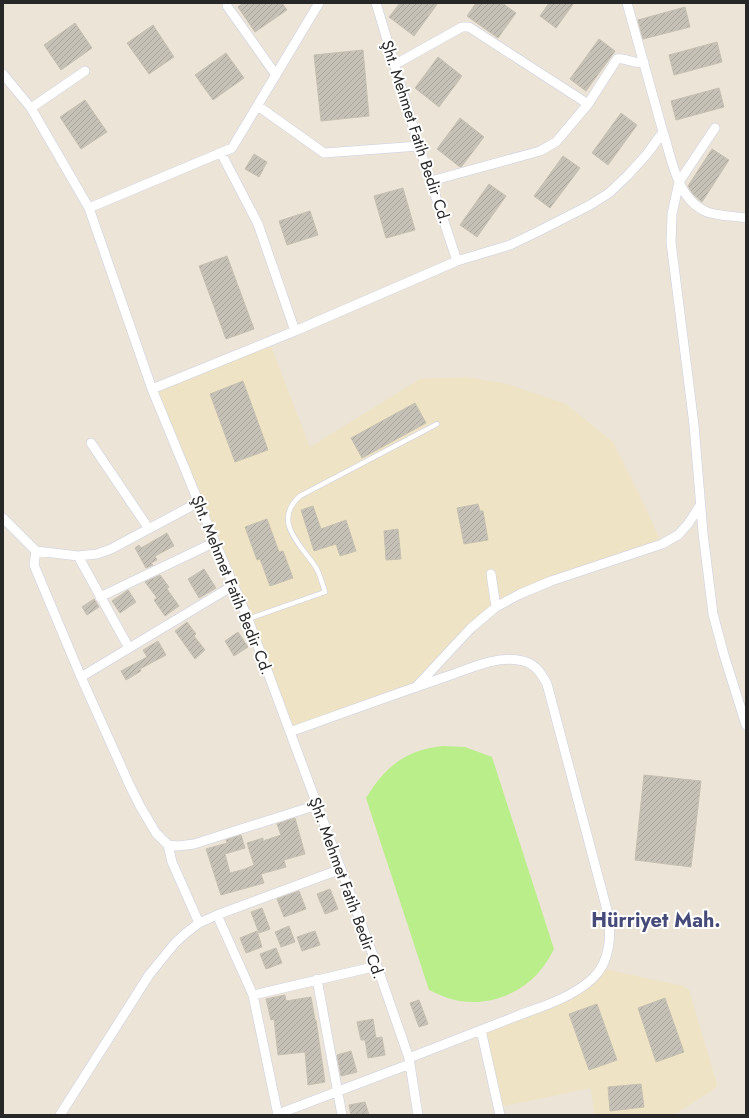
<svg xmlns="http://www.w3.org/2000/svg" width="749" height="1118" viewBox="0 0 749 1118" font-family="Jost,sans-serif">
<defs>
<pattern id="building-hatch" width="6" height="6" patternUnits="userSpaceOnUse"><rect width="6" height="6" fill="#c6c1b7"/><path d="M-1 1l2-2M0 6l6-6M5 7l2-2" fill="none" stroke="#aaa69d"/></pattern>
</defs>
<rect width="100%" height="100%" fill="#ebe4d7"/>
<path fill="#eee4c5" d="M269,341L310,447L420,379L467,377L507,384L566,404L613,442L645,506L662,544L551,581L496,607L416,687L290,732L152,389Z
M600,968L683,986L689,990L717,1084L716,1088L674,1115H594L591,1088L499,1107L481,1030L564,998Z"/>
<path fill="#baee8a" d="M443,746L465,747L492,757L554,949C550,957 545,965 539,972C519,995 486,1007 455,1000C446,998 438,994 429,990L366,798C385,767 405,750 443,746Z"/>
<path fill="url(#building-hatch)" stroke="#c6c0b1" d="M243,3H282L287,10L255,32L238,7Z
M400,3H438L414,36L389,17Z
M476,3H502L516,13L498,38L467,16Z
M549,3H574L556,28L540,16Z
M685,7L690,27L643,39L638,20Z
M75,23L92,48L61,70L44,45Z
M153,25L174,57L149,74L127,43Z
M599,39L615,51L586,91L570,79Z
M717,42L722,62L674,75L669,55Z
M363,50L369,116L321,121L314,55Z
M226,53L244,78L213,100L195,75Z
M438,57L462,76L439,107L415,88Z
M719,88L724,107L676,120L671,101Z
M85,100L107,132L81,149L60,117Z
M621,113L637,125L608,165L592,153Z
M460,118L484,137L462,166L460,167L437,149Z
M712,149L729,160L702,202L693,194L688,186Z
M254,154L267,162L259,177L245,169Z
M563,156L580,168L550,208L534,196Z
M489,184L506,196L477,237L460,225Z
M403,188L415,230L386,238L374,196Z
M310,211L318,235L287,245L279,221Z
M227,256L254,329L226,339L199,266Z
M243,381L268,450L235,462L210,394Z
M415,403L426,423L362,458L351,438Z
M478,504L480,511H483L488,540L464,544L457,508Z
M313,506L321,529L346,520L356,551L340,556L336,544L314,551L301,510Z
M267,519L279,552L283,551L293,578L270,586L260,559L257,560L245,527Z
M398,529L401,559L386,560L384,531Z
M167,533L174,546L155,556L157,560L151,563L153,565L146,568L135,548L139,545L141,548Z
M204,569L216,588L199,598L188,579Z
M160,575L169,587L167,589L179,606L165,616L154,600L157,598L145,582Z
M128,590L136,602L120,613L112,601Z
M94,599L99,607L87,615L82,607Z
M187,622L196,634L194,636L205,650L195,659L175,631Z
M238,632L248,647L234,656L225,641Z
M158,641L166,655L140,669L141,671L126,680L121,671L147,657L143,650Z
M644,775L701,781L691,867L635,860Z
M295,818L305,854L284,860L286,867L261,874L264,883L221,895L206,849L227,843L226,840L241,835L245,848L225,854L230,873L245,869L254,865L247,843L263,838V841L281,835L277,824Z
M330,889L338,909L325,914L317,894Z
M299,891L306,909L284,917L277,899Z
M262,908L270,929L259,933L251,912Z
M289,926L295,942L281,947L275,932Z
M257,931L262,947L246,953L240,938Z
M315,931L320,945L302,951L297,937Z
M276,948L282,963L266,969L260,954Z
M285,995L286,1001L311,997L315,1020H316L325,1082L308,1085L305,1052L278,1055L274,1019L271,1020L266,999Z
M665,998L684,1052L656,1062L638,1008Z
M419,1000L428,1024L419,1027L410,1003Z
M597,1004L617,1060L589,1070L569,1014Z
M373,1019L376,1038L382,1037L385,1055L368,1058L365,1040H361L357,1022Z
M351,1051L357,1072L341,1076L337,1055Z
M641,1084L644,1107L610,1111L608,1087Z
M365,1102L369,1115H351L349,1105Z"/>
<g fill="none" stroke-linecap="round" stroke-linejoin="round">
<defs>
<path id="service" d="M248,619L325,592C322,583 320,573 315,566C300,544 272,521 300,496L437,424"/>
<path id="minor" d="M376,3L419,146L457,261
M227,6L276,75
M394,65L462,27H469L588,104L556,142L540,151L431,181
M3,74L31,108L89,208L152,389L215,542L248,619L377,966L409,1058L418,1115
M588,104L617,59C627,57 632,65 644,62
M258,106L324,153L419,146
M31,108L85,71
M715,128L679,182L672,214L671,242L694,425L703,533L713,614L724,655L746,725
M663,132C672,159 677,200 707,212C718,216 734,216 746,218
M221,153L258,224L295,331
M89,208L232,148L319,3
M152,389L295,331L457,261L510,245L537,232L590,205L609,193L628,175L647,154L663,132L627,3
M91,443L149,529
M3,518L36,551L78,556L97,554L111,549L199,502
M36,551L34,565L81,677
M78,556L129,648
M491,574L496,607
M234,585L81,677L130,786L140,806L156,833L168,845L178,846L194,844L317,805
M100,597L215,542
M417,686L471,628L496,607L520,594L551,581L662,544L678,535L688,524L701,504
M290,732C343,713 395,694 448,676C469,669 495,656 518,660C534,662 540,671 547,684L607,910C612,933 611,962 592,979C571,998 543,1006 517,1016C481,1030 445,1044 409,1058
M168,845L172,862L199,923
M217,915L253,995L278,1115
M317,979L342,1115
M253,995L377,966
M481,1030L500,1115
M278,1114L410,1064
M60,1115L149,975L175,943L186,933L199,923L217,915L341,869"/>
</defs>
<use href="#service" stroke="#cccee1" stroke-width="5.5"/>
<use href="#minor" stroke="#cccee1" stroke-width="10"/>
<use href="#service" stroke="#fff" stroke-width="4.5"/>
<use href="#minor" stroke="#fff" stroke-width="9"/>
</g>
<g text-anchor="middle" dominant-baseline="central" stroke-width="4" stroke-linejoin="round" paint-order="stroke">
<g font-size="16" fill="#272727" stroke="#fff">
<text transform="translate(416 132) rotate(72)">Şht. Mehmet Fatih Bedir Cd.</text>
<text transform="translate(232 585) rotate(68)">Şht. Mehmet Fatih Bedir Cd.</text>
<text transform="translate(347 888) rotate(70)">Şht. Mehmet Fatih Bedir Cd.</text>
</g>
<g font-size="20" font-weight="bold" fill="#464a79" stroke="#fff">
<text x="656" y="920">Hürriyet Mah.</text>
</g>
</g>
<rect width="749" height="1118" fill="none" stroke="#272727" stroke-width="8"/>
</svg>
